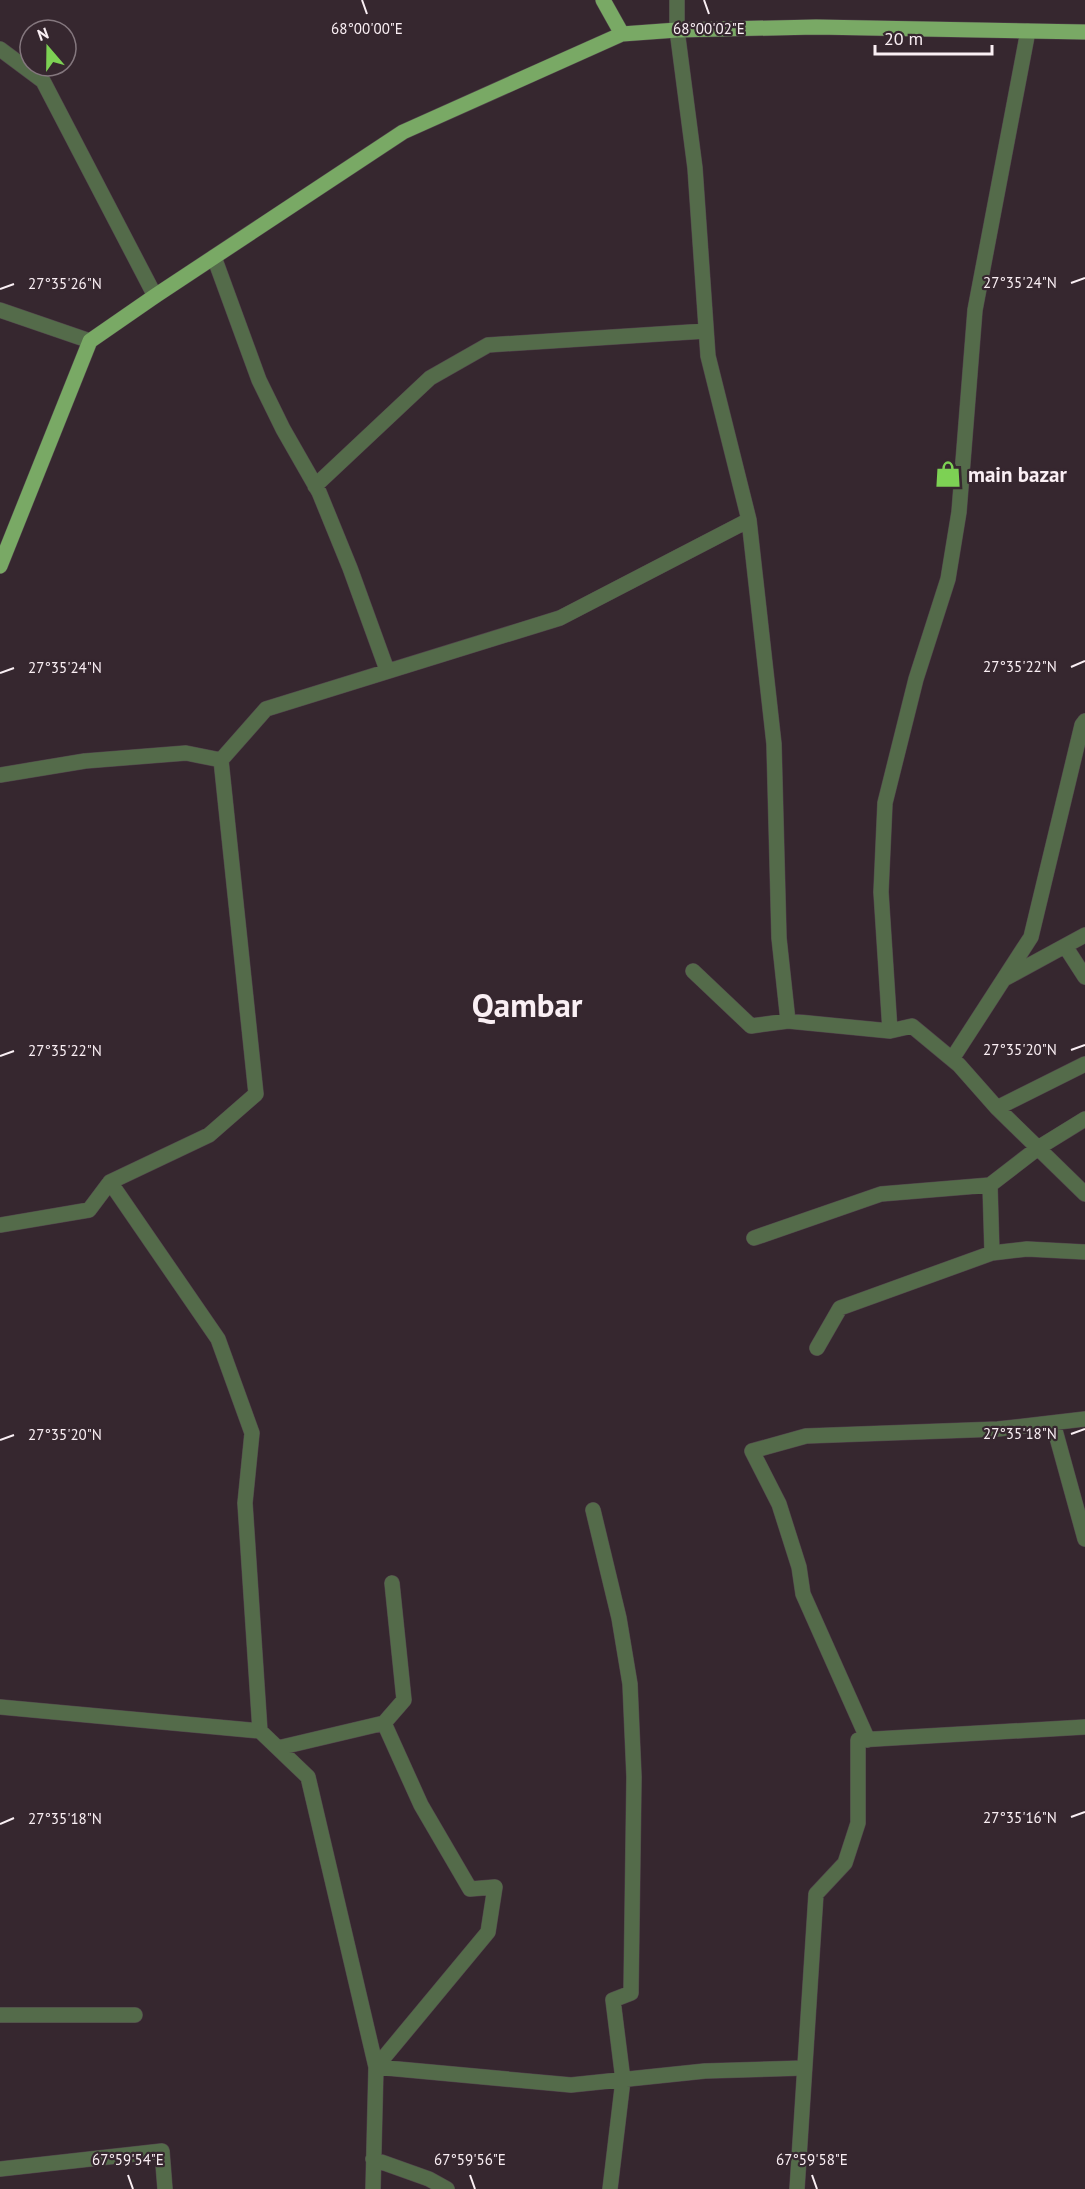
<svg xmlns="http://www.w3.org/2000/svg" width="1085" height="2189" viewBox="0 0 1085 2189" font-family="'PT Sans',sans-serif">
<rect width="100%" height="100%" fill="#36272f"/>
<g fill="none" stroke-linecap="round" stroke-linejoin="round">
<defs>
<path id="minor" d="M677,0V30L695,168L708,356L749,520L774,744L779,938L788,1021
M0,49L43,81L155,296
M214,257L259,380L283,429L319,492L350,568L387,670
M0,310L90,341
M315,486L430,378L488,345L706,331
M0,775L85,761L186,753L221,760
M1065,946L1085,977
M693,971L751,1026L788,1021L890,1031L912,1026L959,1065L997,1108L1085,1194
M1006,978L1085,935
M890,1031L881,892L885,803L916,679L948,579L959,512L975,310L1028,31
M952,1059L1031,937L1082,725L1085,721
M997,1108L1085,1064
M110,1182L218,1339L252,1433L245,1503L260,1731L308,1777L376,2067L373,2189
M990,1185L992,1253
M0,1225L89,1210L110,1182L209,1135L256,1094L221,760L266,709L560,618L749,520
M754,1238L881,1194L990,1185L1038,1148L1085,1119
M817,1348L840,1308L992,1253L1027,1249L1085,1252
M1053,1423L1085,1539
M593,1510L619,1618L630,1684L634,1777L631,1993L613,2000L623,2080L610,2189
M0,1707L260,1731
M384,1723L421,1805L470,1889L495,1887L488,1932L376,2067L571,2085L705,2071L804,2068
M868,1740L803,1594L799,1567L779,1504L752,1451L806,1436L998,1429L1085,1419
M278,1748L384,1723L404,1700L392,1583
M0,2015H135
M373,2159L429,2179L447,2189
M0,2169L162,2151L165,2189
M797,2189L816,1894L845,1863L858,1823V1740L1085,1727"/>
<path id="major" d="M603,0L622,34
M0,566L90,341L155,296L403,132L622,34L677,30L816,27L1085,32"/>
</defs>
<use href="#minor" stroke="#51434b" stroke-width="16"/>
<use href="#major" stroke="#51434b" stroke-width="16"/>
<use href="#minor" stroke="#546b4a" stroke-width="15"/>
<use href="#major" stroke="#79a965" stroke-width="15"/>
</g>
<path fill="none" stroke="#faeff4" stroke-width="2" d="M362,0L367,14M704,0L709,14M1071,283L1085,278M0,289L14,284M1071,667L1085,661M0,673L14,668M1071,1050L1085,1045M0,1056L14,1051M1071,1434L1085,1429M0,1440L14,1435M1071,1817L1085,1812M0,1824L14,1818M128,2175L133,2189M470,2175L475,2189M812,2175L817,2189"/>
<defs>
<symbol id="shop-bare" viewBox="-9 -9 18 18"><path d="M-5-2.5h2.3a2.7 3.5 0 0 1 5.4 0H5L5.5 6h-11ZM-1.5-2.5h3a1.5 2.3 0 0 0-3 0Z" fill="#7dd154" stroke="#36272f" stroke-width="2.5" paint-order="stroke"/></symbol>
</defs>
<g fill-rule="evenodd">
<use href="#shop-bare" x="929" y="455" width="38" height="38"/>
</g>
<g text-anchor="middle" dominant-baseline="central" stroke-width="4.5" stroke-linejoin="round" paint-order="stroke">
<g font-size="21" font-weight="bold" fill="#faeff4" stroke="#36272f" text-anchor="start">
<text x="968" y="474">main bazar</text>
</g>
<g font-size="33" font-weight="bold" fill="#faeff4" stroke="#36272f">
<text x="527" y="1004">Qambar</text>
</g>
</g>
<g font-size="15" text-anchor="middle" fill="#faeff4" stroke="#36272f" stroke-width="4.5" stroke-linejoin="round" paint-order="stroke">
<text x="709" y="34">68°00'02"E</text>
<text x="367" y="34">68°00'00"E</text>
<text x="1020" y="288">27°35'24"N</text>
<text x="65" y="289">27°35'26"N</text>
<text x="1020" y="672">27°35'22"N</text>
<text x="65" y="673">27°35'24"N</text>
<text x="1020" y="1055">27°35'20"N</text>
<text x="65" y="1056">27°35'22"N</text>
<text x="1020" y="1439">27°35'18"N</text>
<text x="65" y="1440">27°35'20"N</text>
<text x="1020" y="1823">27°35'16"N</text>
<text x="65" y="1824">27°35'18"N</text>
<text x="128" y="2165">67°59'54"E</text>
<text x="470" y="2165">67°59'56"E</text>
<text x="812" y="2165">67°59'58"E</text>
</g>
<g transform="translate(48 48) rotate(340)"><circle r="28" fill="#36272f" stroke="#84777e" stroke-width="1.5"/>
<path d="M0-4.5L10 22L0 15L-10 22Z" fill="#7dd154"/>
<text y="-9" font-size="16" font-weight="bold" text-anchor="middle" fill="#faeff4">N</text>
</g>
<path d="M875 45v9h117v-9" fill="none" stroke="#faeff4" stroke-width="3"/>
<text x="884" y="45" font-size="18" fill="#faeff4" stroke="#36272f" stroke-width="4.5" paint-order="stroke">20 m</text>
</svg>
